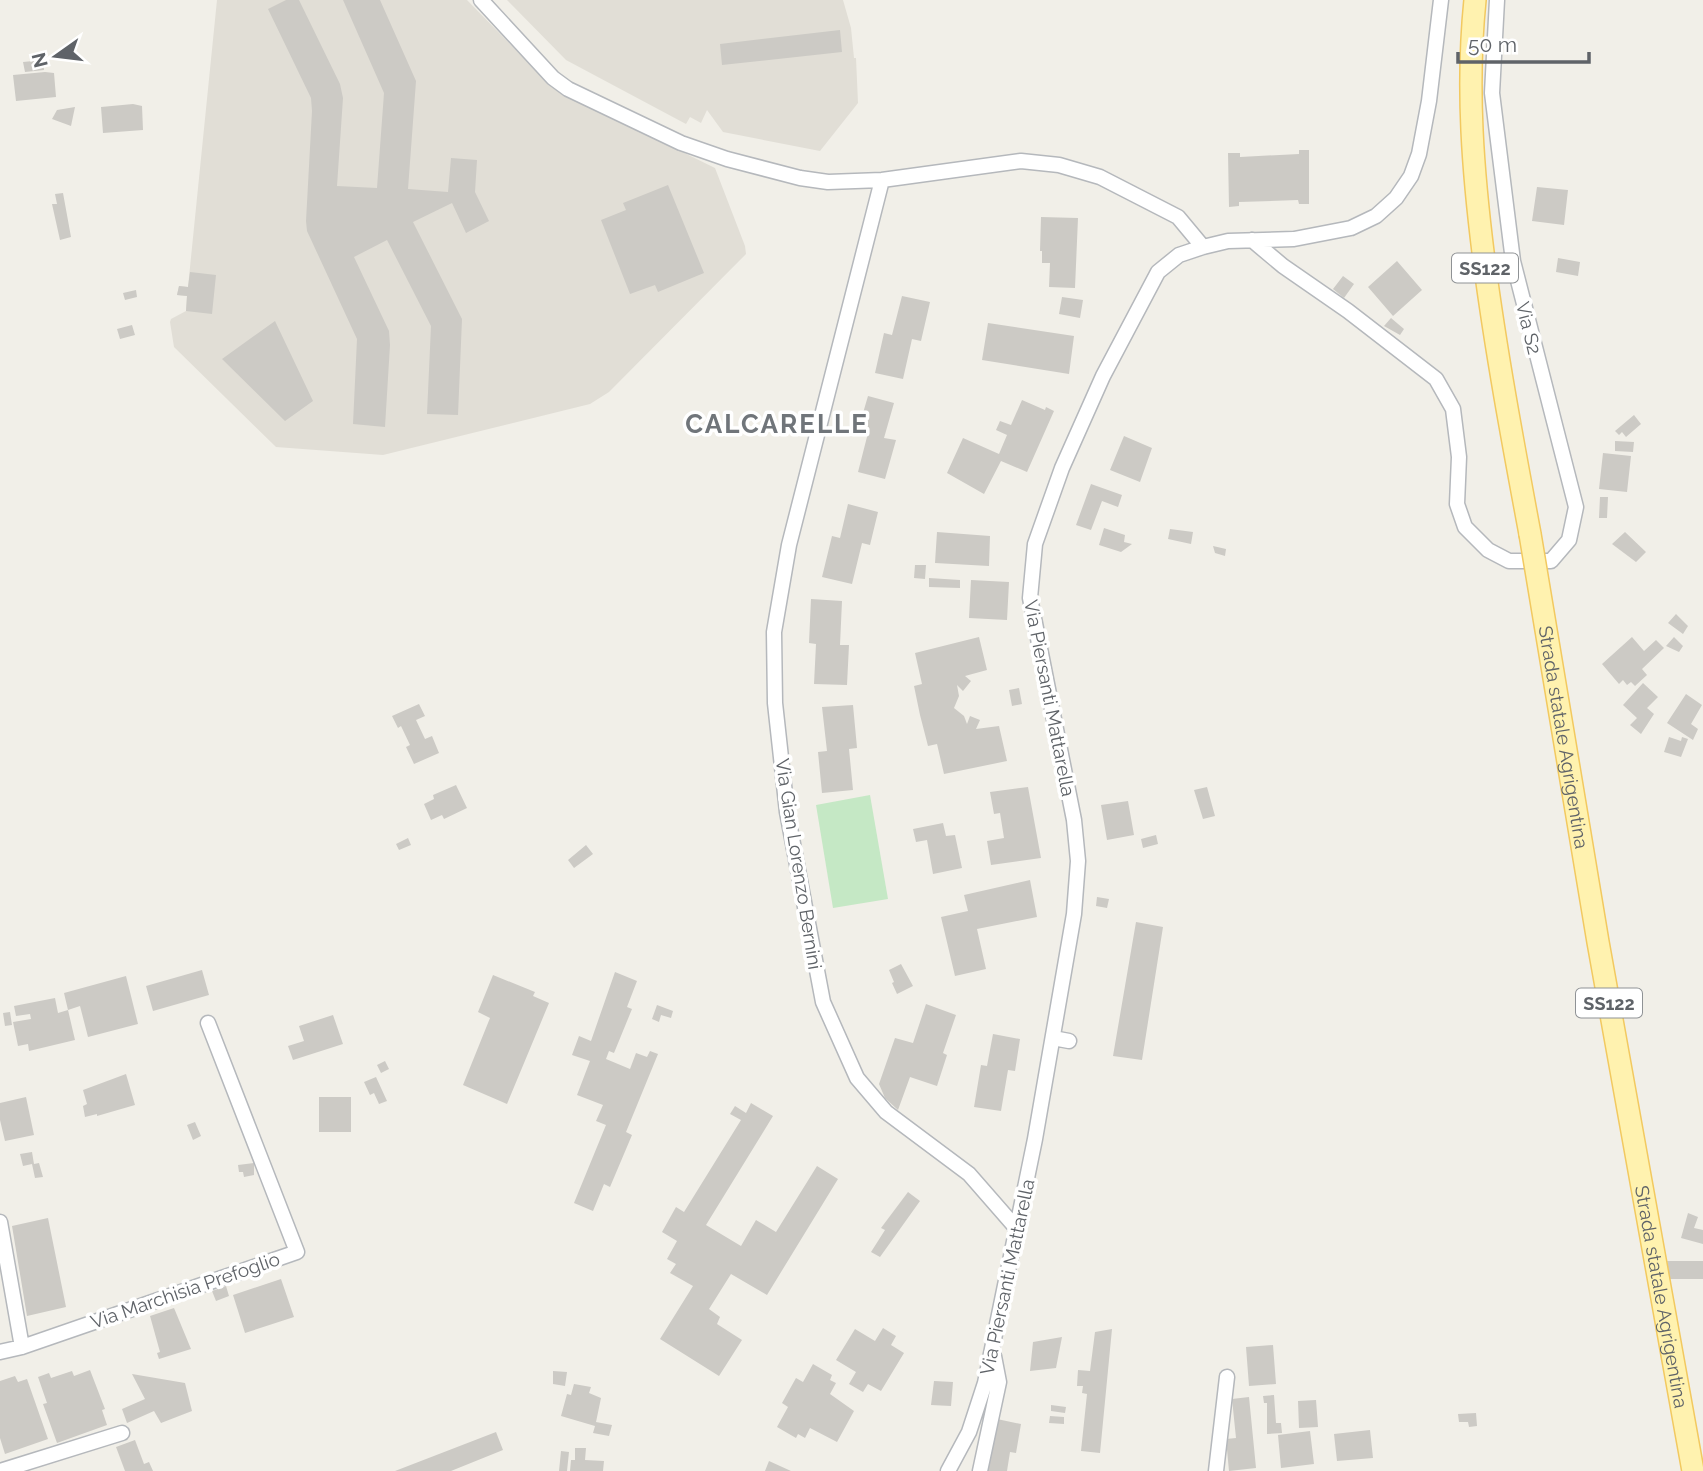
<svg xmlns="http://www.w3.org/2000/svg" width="1703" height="1471" viewBox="0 0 1703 1471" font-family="Raleway,sans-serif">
<rect width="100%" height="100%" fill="#f1efe8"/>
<path fill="#e1ded6" d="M217,0H467L545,80L568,96L715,168L745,246L746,254L609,392L590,404L383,455L276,447L174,347L170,322L171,319L186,311L187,296L177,295L179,286L188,287Z
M507,0H843L851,28L854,58H856L858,103L820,151L723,132L707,110L701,123L690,117L686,124L566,60Z"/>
<path fill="#c5e8c5" d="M870,795L888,899L833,908L816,805Z"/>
<path fill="#cccac5" d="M286,0H299L340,84L343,98L337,186L377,188L384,93L343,0H380L416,81L408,189L448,192L451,158L477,160L475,192L489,221L466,233L452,203L413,222L462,319L458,415L427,414L431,326L387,240L354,257L389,331L390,345L385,427L353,424L357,339L307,231L306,221L312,111L311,98L268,9Z
M840,30L842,52L722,65L720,44Z
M43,60L44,70L25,72L23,62Z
M45,72L54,73L56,97L16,101L13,75Z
M133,104L142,106L143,130L103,133L101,107Z
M75,107L71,126L52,119L57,110Z
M1299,150H1309V204H1299L1298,200L1239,202V206L1229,207L1228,153H1240V157L1299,154Z
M668,185L704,273L658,292L655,285L630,294L601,220L626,210L623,203Z
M1537,187L1568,190L1564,225L1532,221Z
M63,193L71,237L60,240L52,204H57L55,194Z
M1041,217L1078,218L1075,288L1049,287L1050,263H1042V251H1040Z
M1558,258L1580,262L1578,276L1556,272Z
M1397,261L1422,290L1393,316L1368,287Z
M190,272L216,275L212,314L186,311L187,296L177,295L179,286L188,287Z
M1343,276L1354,284L1344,298L1333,289Z
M136,290L137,297L125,300L123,293Z
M902,296L930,302L921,341L912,339L903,379L875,373L884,333L892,335Z
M1062,297L1083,300L1080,318L1059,314Z
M1391,318L1404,329L1400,335L1384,326Z
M275,321L313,401L285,421L222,359Z
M988,323L1074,336L1069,374L982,360Z
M132,325L135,335L120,339L117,329Z
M868,396L894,403L884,438L896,440L885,479L858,472L868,433L858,430Z
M1022,400L1045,410L1046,407L1054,411L1027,472L1001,461L984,494L947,473L963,438L999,454L1007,435L996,430L1000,421L1011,425Z
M1634,415L1641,424L1626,437L1622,432L1619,435L1615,431Z
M1124,436L1152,448L1140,482L1110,470Z
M1615,441L1634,442L1633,452L1615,451Z
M1603,453L1631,456L1627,492L1599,489Z
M1091,484L1122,495L1118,507L1102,501L1091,530L1076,525Z
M1600,497H1608L1607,518H1599Z
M848,504L878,512L870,545L862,543L852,584L822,577L832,536L840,538Z
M1104,528L1125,535L1124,542L1132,544L1121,552L1099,545Z
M1170,529L1193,532L1191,544L1168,539Z
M937,532L990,536L989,566L935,563Z
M1625,532L1646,552L1636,562L1612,544Z
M1213,546L1226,549L1225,556L1215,553Z
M915,565H926L925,579L914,578Z
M929,578L960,580V588L929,587Z
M971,580L1009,582L1007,620L969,618Z
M811,599L842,601L840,645H849L847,685L814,684L816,644L809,643Z
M1676,614L1688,626L1683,634L1668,623Z
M979,637L987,670L965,676L971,681L963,691L957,685L959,696L954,708L964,716L967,724L970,716L980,720L976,729L999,726L1007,761L944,774L937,744L928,746L920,715L914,686L922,684L915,653Z
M1632,637L1644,651L1656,640L1664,648L1642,669L1647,675L1635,686L1631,682L1627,685L1623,680L1619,684L1602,664Z
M1674,637L1683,646L1679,652L1666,646Z
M1643,683L1658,697L1647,708L1654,714L1641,734L1630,725L1637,718L1623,705Z
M1019,688L1022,704L1012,706L1009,690Z
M1686,694L1702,705L1691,724L1698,729L1693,740L1667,723Z
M419,704L425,716L416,720L425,739L432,736L439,753L414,764L406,747L410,745L401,726L398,728L392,716Z
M853,705L857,748L849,749L853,790L822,793L818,752L827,751L822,707Z
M1669,737L1681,741L1682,737L1688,739L1681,757L1664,752Z
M456,785L467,808L444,819L442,815L431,820L424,804L434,799L433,795Z
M1028,787L1041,858L991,865L987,841L1004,838L1000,813L994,814L990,792Z
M1207,787L1215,816L1203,819L1194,790Z
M1128,801L1134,835L1107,840L1101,805Z
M943,823L946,836L955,835L962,868L933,874L927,840L916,842L913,829Z
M1156,835L1158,844L1143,848L1141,839Z
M408,838L411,845L399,850L396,844Z
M586,845L593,854L574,868L568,860Z
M1030,880L1037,917L977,929L986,969L955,976L941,917L968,911L964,895Z
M1097,897L1109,899L1107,908L1096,906Z
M1136,922L1163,927L1142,1060L1113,1056Z
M901,964L913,986L897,994L892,983L894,982L889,970Z
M202,970L209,995L153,1011L146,986Z
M615,972L637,981L627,1007L632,1009L614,1053L609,1051L606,1059L630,1069L636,1053L647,1057L650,1051L658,1054L626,1132L632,1135L610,1187L604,1184L593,1211L574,1203L606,1125L596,1121L603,1105L577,1095L590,1061L572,1055L579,1036L591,1041Z
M493,975L535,992L533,996L549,1003L507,1104L463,1085L490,1018L478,1012Z
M126,976L138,1024L88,1037L80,1006L68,1010L64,993Z
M55,998L58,1013L68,1010L75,1040L29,1051L28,1044L18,1046L13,1022L31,1019L30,1014L16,1016L14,1006Z
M926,1004L956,1015L943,1053L947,1055L937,1086L910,1077L898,1110L885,1098L879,1084L895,1038L913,1043Z
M657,1005L673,1011L671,1018L661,1015L659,1022L652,1019Z
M10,1012L12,1025L5,1026L3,1013Z
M333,1015L343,1044L293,1060L288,1046L304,1041L299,1026Z
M993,1034L1020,1039L1015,1071L1008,1070L1001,1111L974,1107L981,1065L987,1066Z
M385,1061L389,1069L381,1073L377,1065Z
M126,1074L135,1105L97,1116V1114L85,1117L83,1106L87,1104L83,1090Z
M376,1077L387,1101L379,1104L374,1093L370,1095L364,1082Z
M26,1097L34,1135L5,1141L0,1120V1103Z
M319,1097H351V1132H319Z
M751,1103L773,1116L706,1225L741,1246L756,1220L776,1232L817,1166L838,1179L767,1295L731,1274L709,1309L720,1317L717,1324L742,1340L719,1376L660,1339L693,1286L670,1273L676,1264L667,1259L677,1241L662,1232L676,1207L684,1212L741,1120L730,1114L735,1106L746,1113Z
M195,1122L201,1136L193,1140L187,1125Z
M32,1152L34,1164L39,1163L43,1177L35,1178L32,1164L23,1166L20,1154Z
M254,1163V1175L244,1177L243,1172H239L238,1165Z
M908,1192L920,1201L880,1257L871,1252L885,1230L881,1228Z
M1688,1213L1698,1217L1694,1228L1703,1230V1244L1681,1238Z
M48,1218L66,1307L27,1316L12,1226Z
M1667,1261H1703V1279H1670Z
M281,1279L294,1317L245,1333L233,1295Z
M226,1286L229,1296L216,1301L212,1291Z
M174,1308L191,1349L159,1359L157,1353L160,1352L150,1316Z
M883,1328L896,1336L891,1345L904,1353L881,1391L868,1384L863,1392L849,1384L856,1372L836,1360L855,1329L875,1341Z
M1112,1329L1100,1453L1081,1451L1087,1394L1082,1393L1083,1386H1077L1078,1370L1090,1371L1095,1332Z
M1062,1337L1056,1368L1030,1371L1033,1342Z
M1273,1345L1276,1384L1249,1386L1246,1347Z
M813,1364L832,1375L830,1380L836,1383L830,1394L854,1411L837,1442L810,1428L805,1438L798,1434L796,1438L777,1427L788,1407L782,1403L796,1378L803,1382Z
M90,1370L105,1409L102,1410L107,1425L57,1443L43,1404L47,1403L38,1377L49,1373L51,1378L72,1371L74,1376Z
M553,1371L567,1372L565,1386L553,1384Z
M132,1374L185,1383L192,1411L161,1423L154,1411L127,1423L122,1409L145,1399Z
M15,1376L18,1382L27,1379L48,1439L5,1454L0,1438V1381Z
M934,1381L953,1382L951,1406L931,1405Z
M574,1384L591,1387L589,1393L601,1398L596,1422L612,1425L609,1436L593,1433L595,1426L561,1416L567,1394L571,1395Z
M1274,1395L1276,1423H1281L1282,1433L1267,1434V1403H1264L1263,1396Z
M1249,1397L1256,1468L1229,1471L1226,1439L1236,1438L1232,1399Z
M1316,1400L1318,1427L1299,1428L1298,1401Z
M1051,1405L1066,1407L1065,1413L1051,1411Z
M1476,1413L1477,1426L1469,1427L1468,1422H1459L1458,1414Z
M1050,1416L1064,1417V1424L1049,1423Z
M997,1419L1021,1424L1016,1453L1010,1452L1007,1471H988Z
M1370,1430L1373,1458L1337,1461L1334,1434Z
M1310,1431L1314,1464L1281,1468L1278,1435Z
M496,1432L503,1450L451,1471H395Z
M135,1440L144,1464L149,1462L153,1471H125L116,1447Z
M575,1448H586L585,1460L604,1461L603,1471H570L571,1460H575Z
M561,1451L569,1452L567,1471H559Z
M769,1461L791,1471H765Z"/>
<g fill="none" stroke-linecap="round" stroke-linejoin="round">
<defs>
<path id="minor" d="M481,0L553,78L568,89L681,143L727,159L800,178L828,182L882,180L1021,161L1059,165L1100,177L1178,217L1203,247
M882,180L789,545L774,632L775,703L787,812L823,1002L857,1078L886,1112L969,1174L1017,1229
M1252,240L1283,266L1348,311L1436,379L1453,409L1459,457L1457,504L1465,527L1488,550L1509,561H1551L1569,540L1576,507L1513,261L1492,93L1497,0
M1053,1038L1069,1041
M0,1222L22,1347
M0,1352L22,1347L297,1252L208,1023
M0,1471L122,1433
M948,1471L969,1432L985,1383L1035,1139L1074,914L1078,861L1074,820L1030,598L1035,544L1062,468L1103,376L1158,272L1179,255L1203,247L1228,241L1294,239L1351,228L1376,216L1396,198L1411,176L1419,154L1429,101L1441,0
M980,1471L999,1382L994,1356
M1216,1471L1227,1377"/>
<path id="primary" d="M1475,0C1466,88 1473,173 1484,260C1496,352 1513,443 1530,534"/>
</defs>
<use href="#minor" stroke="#b5b8bc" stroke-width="17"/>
<use href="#primary" stroke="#f2c960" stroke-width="24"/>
<use href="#minor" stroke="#fff" stroke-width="14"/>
<use href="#primary" stroke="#fff2af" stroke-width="21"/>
<defs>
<g id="primary-bridge">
<path id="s1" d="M1530,534L1598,942L1693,1471"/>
</g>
</defs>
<use href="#primary-bridge" stroke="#f2c960" stroke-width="24" stroke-linecap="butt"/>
<use href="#primary-bridge" stroke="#fff2af" stroke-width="21"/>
</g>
<g text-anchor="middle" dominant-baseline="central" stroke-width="7" stroke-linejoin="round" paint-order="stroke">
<g fill="#fff" stroke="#8f9295" stroke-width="2">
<rect x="1452" y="253.5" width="66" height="29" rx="5"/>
<rect x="1576" y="988.5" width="66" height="29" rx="5"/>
</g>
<g font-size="18" font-weight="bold" fill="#5f6368">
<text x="1485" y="268">SS122</text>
<text x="1609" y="1003">SS122</text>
</g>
<g font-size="19" fill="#5f6368" stroke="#fff">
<text transform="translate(1529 328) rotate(76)">Via S2</text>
<text transform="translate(1050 698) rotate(79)">Via Piersanti Mattarella</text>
<text stroke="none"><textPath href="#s1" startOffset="206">Strada statale Agrigentina</textPath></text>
<text transform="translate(799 864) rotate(81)">Via Gian Lorenzo Bernini</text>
<text transform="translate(1007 1277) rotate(-78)">Via Piersanti Mattarella</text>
<text transform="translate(185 1290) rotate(-19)">Via Marchisia Prefoglio</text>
<text stroke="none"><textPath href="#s1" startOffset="774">Strada statale Agrigentina</textPath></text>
</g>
<g font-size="26" font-weight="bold" letter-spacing="2" fill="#70757a" stroke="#fff">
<text x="777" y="424">CALCARELLE</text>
</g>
</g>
<g transform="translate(56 56) rotate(256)" stroke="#ffffff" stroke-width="5" paint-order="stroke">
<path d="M0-5L12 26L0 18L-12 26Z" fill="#5f6368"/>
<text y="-10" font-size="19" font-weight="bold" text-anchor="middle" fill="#5f6368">N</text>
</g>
<path d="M1458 52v10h131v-10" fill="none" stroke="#5f6368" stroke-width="3.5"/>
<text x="1468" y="52" font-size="21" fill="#5f6368" stroke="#ffffff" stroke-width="5" paint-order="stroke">50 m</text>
</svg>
